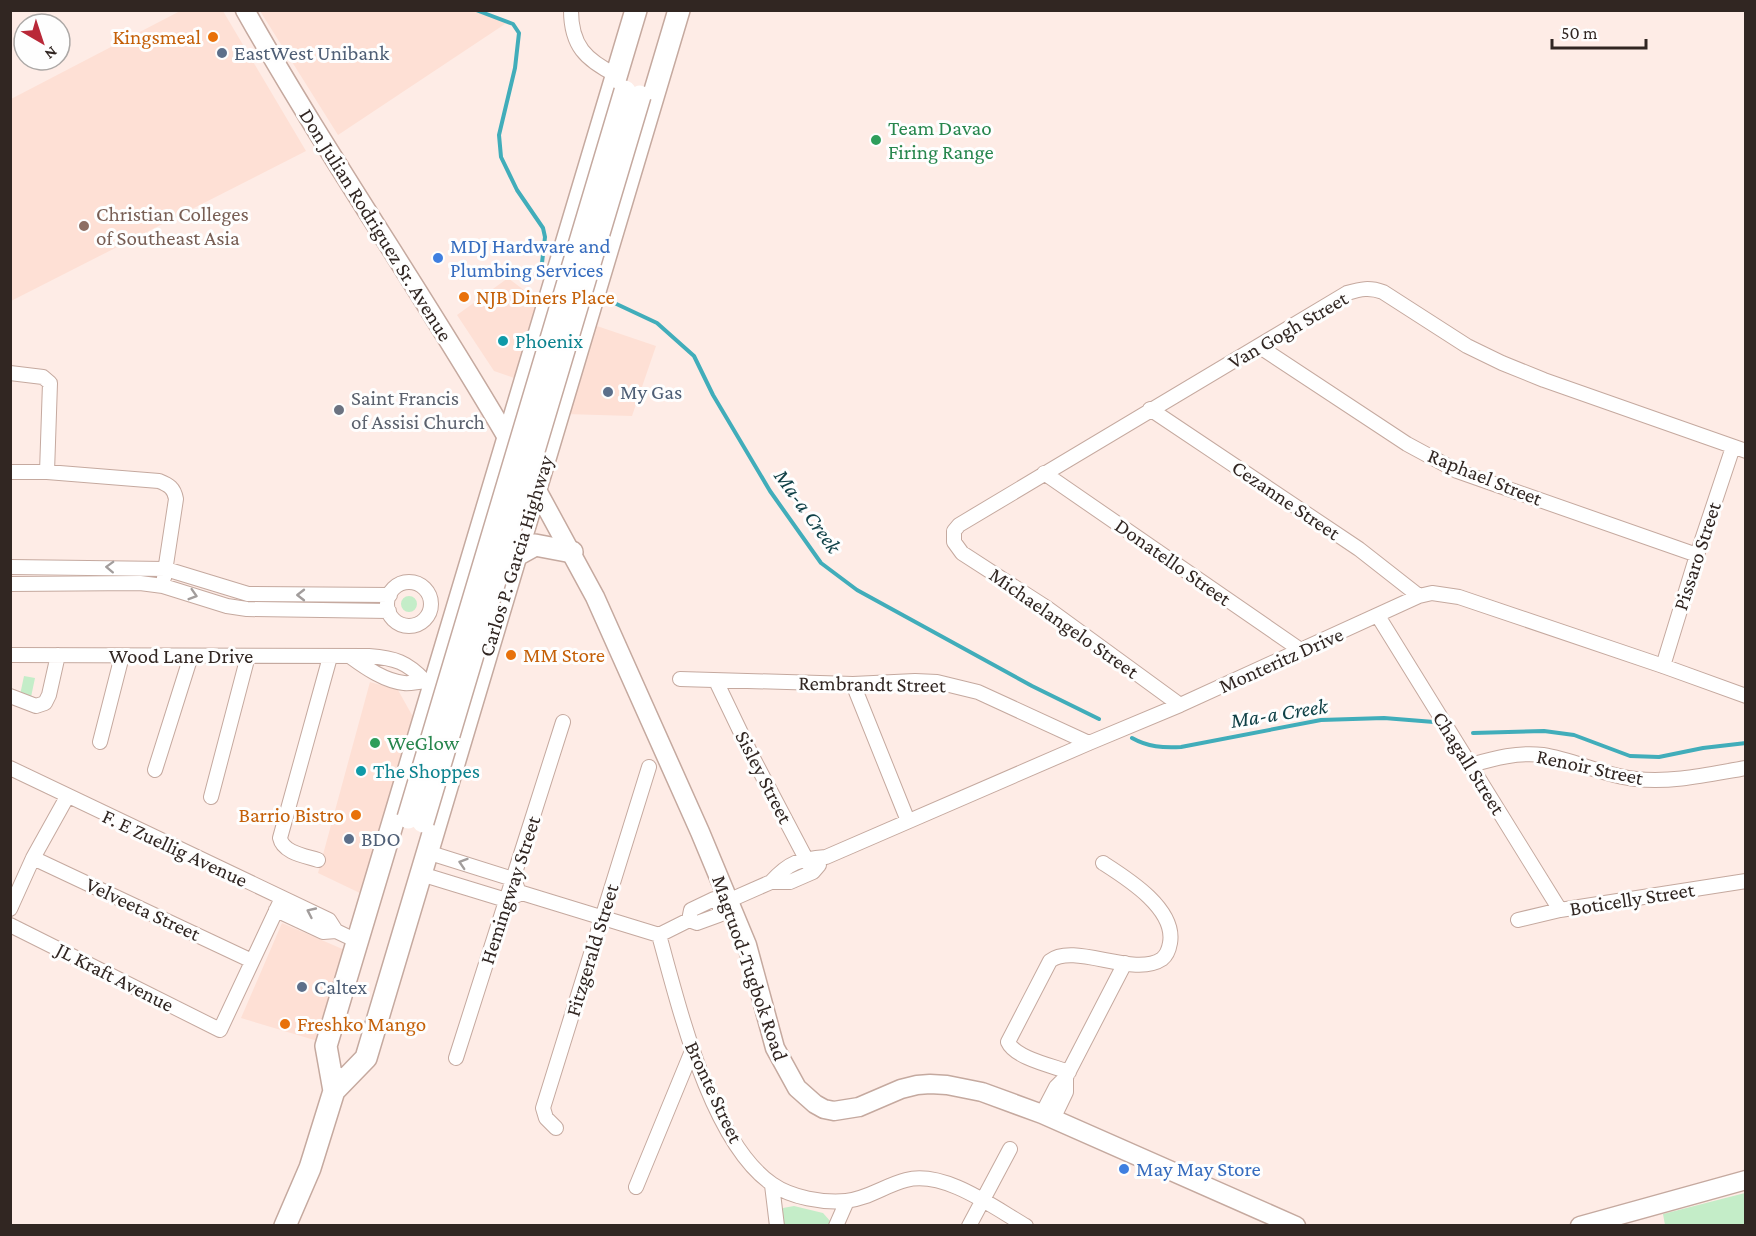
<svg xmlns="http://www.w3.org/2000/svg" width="1756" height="1236" viewBox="0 0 1756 1236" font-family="'Crimson Pro',serif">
<rect width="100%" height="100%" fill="#feece6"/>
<path fill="#fee0d5" d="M182,10L223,11L306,151L11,301V99Z
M476,10L508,22L338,135L260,11Z
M508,278L541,303L517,379L494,371L457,315Z
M591,324L656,346L632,416L565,414Z
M370,682L398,690L417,724L364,895L318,873Z
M282,923L347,951L321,1042L241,1018Z"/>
<path fill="#c4edc8" d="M401 604a8 8 0 1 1 16 0a8 8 0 1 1-16 0Z
M24,676L35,678L31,697L20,695Z
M1745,1193V1225H1665L1663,1214Z
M794,1206L823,1213L831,1222L830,1225L780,1226L783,1208Z"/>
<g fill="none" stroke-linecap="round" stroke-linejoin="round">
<path stroke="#41adba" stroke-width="4" d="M476,10L513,24L519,33L515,68L499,135L501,157L517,190L543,228L545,237L542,263L549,274
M608,300L657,323L694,356L713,395L770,491L821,563L857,590L1032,686L1099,719
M1473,733L1544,731L1574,735L1630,756L1659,757L1703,748L1746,743
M1132,738C1148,747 1163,748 1181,747L1321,720L1384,718L1434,722"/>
<defs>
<path id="minor" d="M571,10C571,46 586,60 616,75
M1260,347L1407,444L1457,471L1697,555
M10,373L43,377L50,383L47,472
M1150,409L1359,549L1419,596
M10,472H47L159,481C169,485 174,488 176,499L164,578
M1044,473L1302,651
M10,567L166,569L248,594L390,595
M387 604a22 22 0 1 1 44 0a22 22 0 1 1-44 0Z
M10,584L140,583L163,586L227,606L247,609L389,611
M1378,616L1560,910
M10,655L369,656C395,658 407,662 425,681
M351,657C366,668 385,681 404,683C413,684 421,680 429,682
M1663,666L1697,555L1733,447
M680,679L853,684L915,681L937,682L978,692L1089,743
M716,681L753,758L813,872
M853,684L908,821
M10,696L36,706L45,703L49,695L58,655
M1180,705L1047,608L962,553L954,542V531L959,525L1347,293C1361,289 1369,287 1383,292L1467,346L1502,363L1544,380L1746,451
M100,742L122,656
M1471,765C1495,758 1518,752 1543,755C1575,760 1604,776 1636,779C1673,783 1710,774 1746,768
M10,768L329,920L336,931
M155,770L191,656
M211,797L248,656
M427,852L513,879L517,887
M33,858L252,961
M318,860C306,856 283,853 280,838L330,657
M421,874L506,900L522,893L659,935L689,920L697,923L719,915L721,904
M771,882C789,862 800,859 826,857L1089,743L1180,705L1419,596L1432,593L1459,597L1663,666L1746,696
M10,909L33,858L67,797
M276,910L323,932L336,931L357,941
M689,920L691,910L714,899L721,904L771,882H790L813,872L819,865
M1518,920L1560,910L1746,881
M10,925L220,1030L282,898
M659,935C679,1006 710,1141 772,1184C792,1198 823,1203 846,1201C867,1199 886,1185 906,1180C944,1170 993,1207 1026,1226
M456,1058L563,722
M1069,1072C1053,1066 1015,1058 1008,1042L1050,961C1074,942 1134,978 1162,959C1167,955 1169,949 1170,943C1176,909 1128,879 1103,863
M1042,1114L1056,1087L1066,1077L1125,963
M1053,1119L1066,1092V1077
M556,1128L546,1118L543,1108L649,767
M772,1185L777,1226
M636,1187L692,1051
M836,1226L847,1201
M969,1226L1010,1149"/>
<path id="major" d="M245,10C329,159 427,299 512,446
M532,481L595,597L700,832L747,945L775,1048L797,1088L815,1104L824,1109L834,1111L859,1107L901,1089L917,1085L930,1084L947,1085L982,1092L1042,1114L1296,1226
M1580,1226L1746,1180"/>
<path id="highway" d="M517,555L535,545L572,552
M334,1091L366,1058L679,10
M334,1091L326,1046L636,10
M285,1226L310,1168L338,1078"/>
</defs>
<use href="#minor" stroke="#c5a99f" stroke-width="16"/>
<use href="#major" stroke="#c5a99f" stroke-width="21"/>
<use href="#highway" stroke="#c5a99f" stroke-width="24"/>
<use href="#minor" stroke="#fff" stroke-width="14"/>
<use href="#major" stroke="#fff" stroke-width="18"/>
<use href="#highway" stroke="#fff" stroke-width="21"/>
<defs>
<path id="highway-bridge" d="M408,818L625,91
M423,822L640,96"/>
</defs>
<use href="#highway-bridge" stroke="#c5a99f" stroke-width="24" stroke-linecap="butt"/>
<use href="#highway-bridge" stroke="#fff" stroke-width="21"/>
</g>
<defs><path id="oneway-chevron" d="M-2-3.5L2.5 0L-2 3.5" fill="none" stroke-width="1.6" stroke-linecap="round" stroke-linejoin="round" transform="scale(1.5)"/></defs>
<g stroke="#a29d9c">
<use href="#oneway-chevron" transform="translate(110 567) rotate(-178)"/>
<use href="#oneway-chevron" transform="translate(193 595) rotate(17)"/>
<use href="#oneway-chevron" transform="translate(301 595) rotate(180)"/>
<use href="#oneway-chevron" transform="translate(463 863) rotate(-162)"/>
<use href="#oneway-chevron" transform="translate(311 912) rotate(-155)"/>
</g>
<g fill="#e8710a" stroke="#fefefe" stroke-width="2">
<circle cx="213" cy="37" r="6"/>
<circle cx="464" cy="297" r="6"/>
<circle cx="511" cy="655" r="6"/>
<circle cx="356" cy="815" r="6"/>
<circle cx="285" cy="1024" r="6"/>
</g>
<g fill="#5c6f8a" stroke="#fefefe" stroke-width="2">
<circle cx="222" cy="53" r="6"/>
<circle cx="608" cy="392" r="6"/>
<circle cx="349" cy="839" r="6"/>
<circle cx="302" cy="987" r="6"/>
</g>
<g fill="#2e9e5b" stroke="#fefefe" stroke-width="2">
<circle cx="876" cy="140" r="6"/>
<circle cx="375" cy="743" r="6"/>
</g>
<circle fill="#8d6e63" stroke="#fefefe" stroke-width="2" cx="84" cy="226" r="6"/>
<g fill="#3f7fe0" stroke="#fefefe" stroke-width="2">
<circle cx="438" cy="258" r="6"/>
<circle cx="1124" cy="1169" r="6"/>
</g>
<g fill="#0f9aa8" stroke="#fefefe" stroke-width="2">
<circle cx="503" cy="341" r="6"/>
<circle cx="361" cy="771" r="6"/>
</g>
<circle fill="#6b7280" stroke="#fefefe" stroke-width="2" cx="339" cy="410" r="6"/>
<g text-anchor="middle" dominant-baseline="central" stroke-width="6" stroke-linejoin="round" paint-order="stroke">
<g font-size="21" fill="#c56008" stroke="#fefefe" text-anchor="start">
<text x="201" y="37" text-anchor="end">Kingsmeal</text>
<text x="476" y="297">NJB Diners Place</text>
<text x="523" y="655">MM Store</text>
<text x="344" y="815" text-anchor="end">Barrio Bistro</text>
<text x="297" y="1024">Freshko Mango</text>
</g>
<g font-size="21" fill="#4e5e75" stroke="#fefefe" text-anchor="start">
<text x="234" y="53">EastWest Unibank</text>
<text x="620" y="392">My Gas</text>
<text x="361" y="839">BDO</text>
<text x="314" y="987">Caltex</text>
</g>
<g font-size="21" fill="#27864d" stroke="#fefefe" text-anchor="start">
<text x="888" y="128">Team Davao<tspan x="888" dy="24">Firing Range</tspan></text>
<text x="387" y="743">WeGlow</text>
</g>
<g font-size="21" fill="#785e54" stroke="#fefefe" text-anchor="start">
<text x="96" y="214">Christian Colleges<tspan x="96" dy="24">of Southeast Asia</tspan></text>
</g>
<g font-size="21" fill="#312622" stroke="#fefefe">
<text transform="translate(376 225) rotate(58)">Don Julian Rodriguez Sr. Avenue</text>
<text transform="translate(1288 330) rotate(-30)">Van Gogh Street</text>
<text transform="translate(1485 477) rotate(22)">Raphael Street</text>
<text transform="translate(1286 500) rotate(34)">Cezanne Street</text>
<text transform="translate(516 556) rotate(-73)">Carlos P. Garcia Highway</text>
<text transform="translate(1697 556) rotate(-72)">Pissaro Street</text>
<text transform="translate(1173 562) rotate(35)">Donatello Street</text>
<text transform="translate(1064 623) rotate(35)">Michaelangelo Street</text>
<text x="181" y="656">Wood Lane Drive</text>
<text transform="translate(1281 660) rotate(-24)">Monteritz Drive</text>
<text transform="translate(872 684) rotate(1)">Rembrandt Street</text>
<text transform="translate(1469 763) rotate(58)">Chagall Street</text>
<text transform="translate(1590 767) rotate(12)">Renoir Street</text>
<text transform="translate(764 777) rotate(63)">Sisley Street</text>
<text transform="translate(175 848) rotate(25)">F. E Zuellig Avenue</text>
<text transform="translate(510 890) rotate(-72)">Hemingway Street</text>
<text transform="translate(1632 899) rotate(-9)">Boticelly Street</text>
<text transform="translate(143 909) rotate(25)">Velveeta Street</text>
<text transform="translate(592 950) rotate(-73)">Fitzgerald Street</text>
<text transform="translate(750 968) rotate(71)">Magtuod-Tugbok Road</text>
<text transform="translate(115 977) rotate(27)">JL Kraft Avenue</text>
<text transform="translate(714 1092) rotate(65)">Bronte Street</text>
</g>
<g font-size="21" fill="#366cbe" stroke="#fefefe" text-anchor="start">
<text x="450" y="246">MDJ Hardware and<tspan x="450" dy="24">Plumbing Services</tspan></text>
<text x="1136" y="1169">May May Store</text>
</g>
<g font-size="21" fill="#0d838f" stroke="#fefefe" text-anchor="start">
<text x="515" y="341">Phoenix</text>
<text x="373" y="771">The Shoppes</text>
</g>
<g font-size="21" fill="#5b616d" stroke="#fefefe" text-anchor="start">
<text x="351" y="398">Saint Francis<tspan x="351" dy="24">of Assisi Church</tspan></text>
</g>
<g font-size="22" font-style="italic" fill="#104147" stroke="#fefefe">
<text transform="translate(808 511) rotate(54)">Ma-a Creek</text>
<text transform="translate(1279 713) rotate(-9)">Ma-a Creek</text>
</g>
</g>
<rect width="1756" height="1236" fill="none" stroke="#312622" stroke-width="24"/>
<g transform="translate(42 42) rotate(141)"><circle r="28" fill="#fefefe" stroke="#aca8a6" stroke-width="1.5"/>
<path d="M0-4.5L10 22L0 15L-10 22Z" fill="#b92838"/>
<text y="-9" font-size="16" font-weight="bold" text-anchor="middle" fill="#312622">N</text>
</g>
<path d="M1552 39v9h94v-9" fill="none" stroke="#312622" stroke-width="3"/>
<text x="1561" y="39" font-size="18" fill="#312622" stroke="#fefefe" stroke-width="4.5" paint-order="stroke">50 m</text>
</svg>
